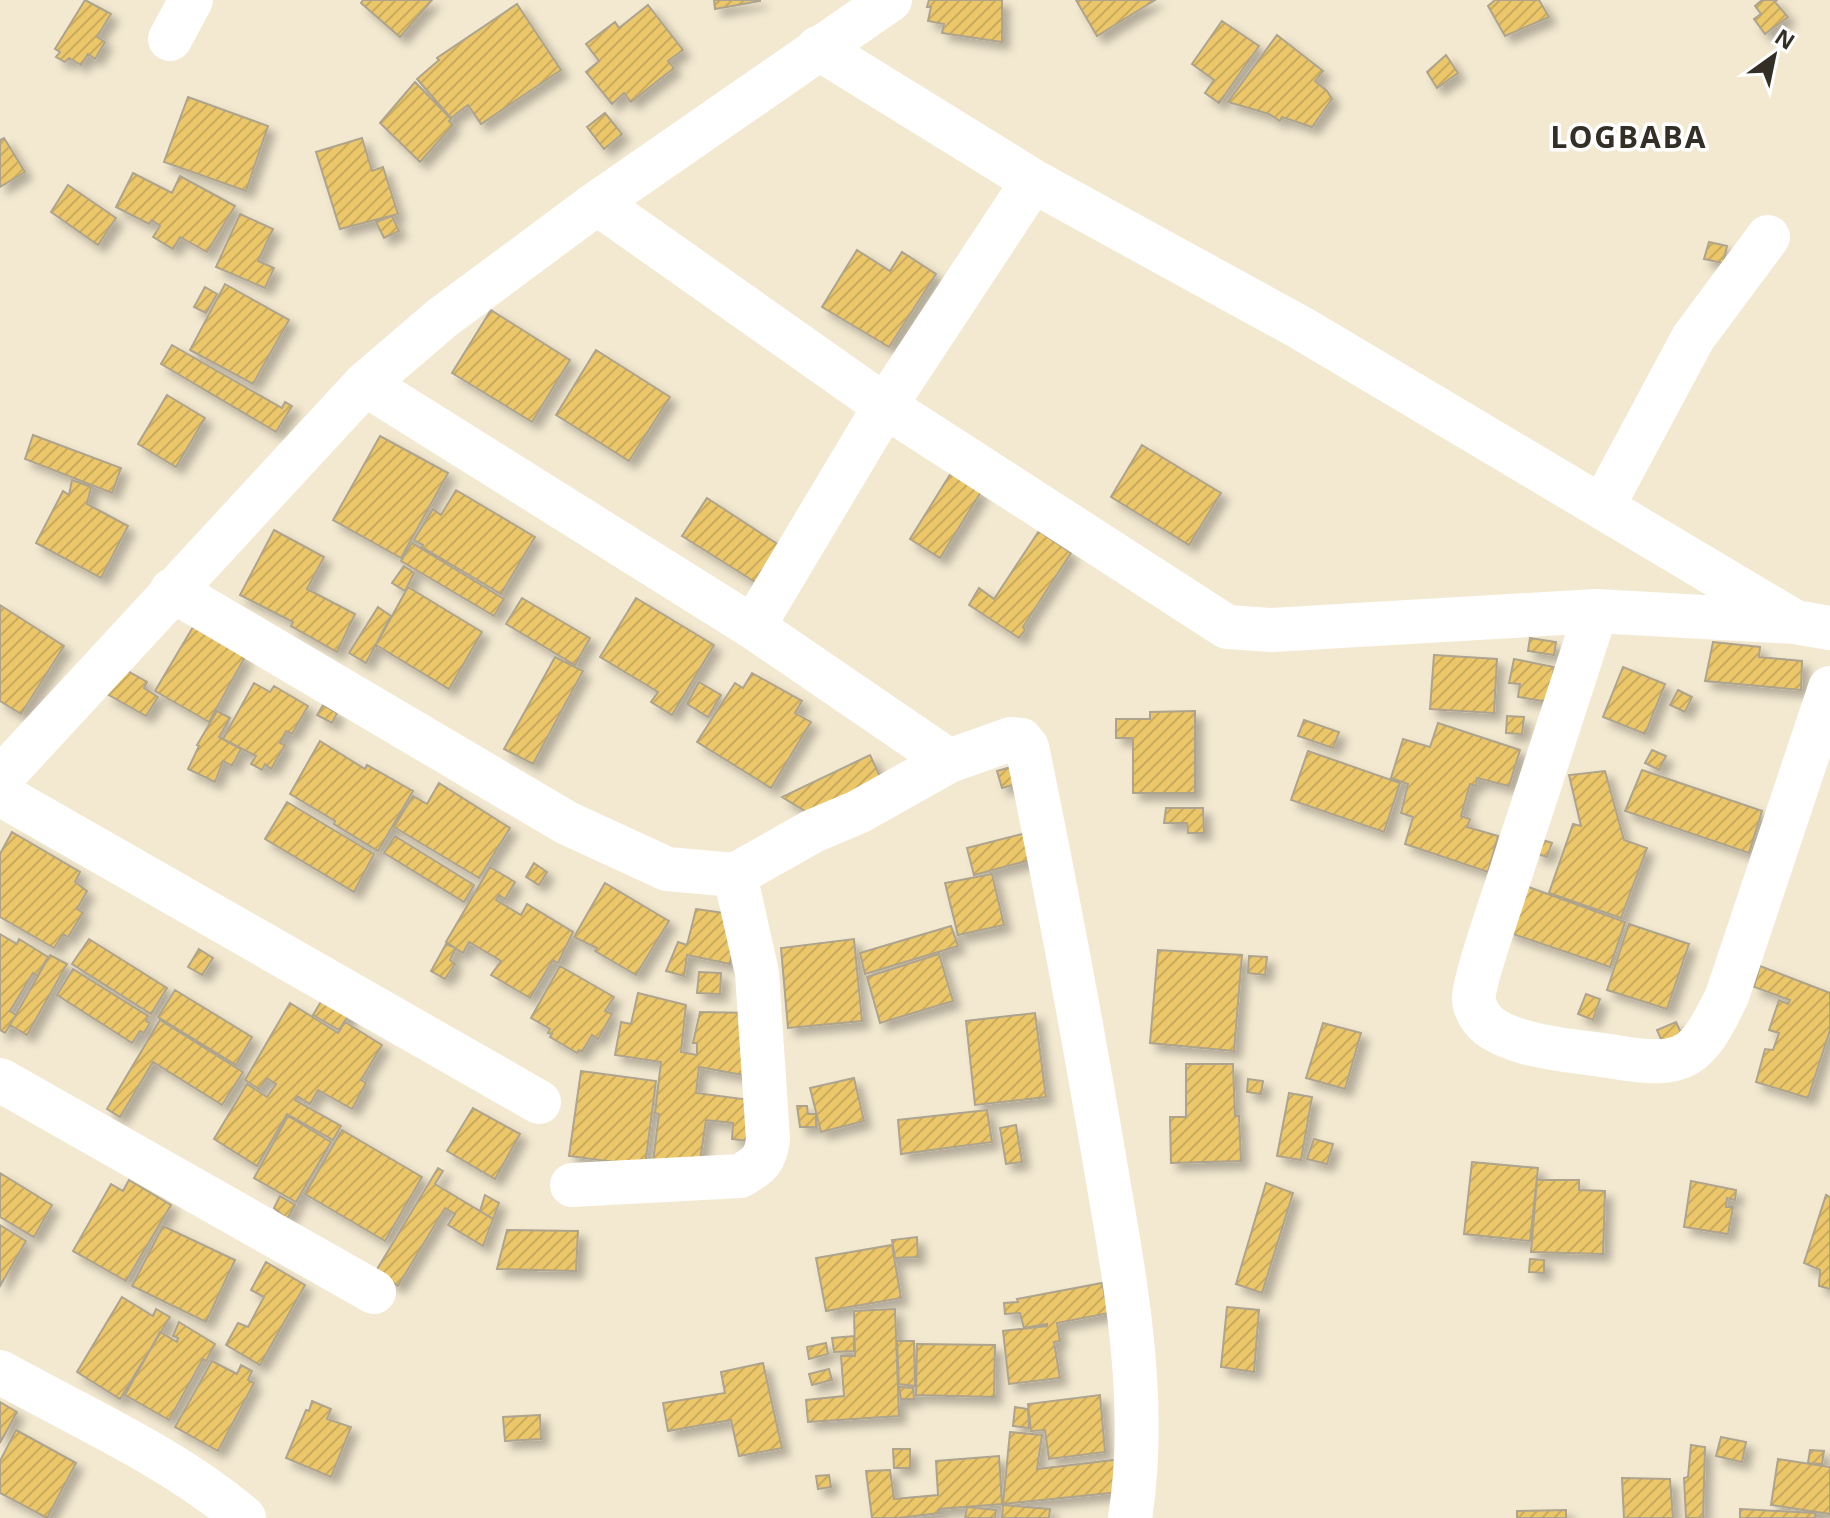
<svg xmlns="http://www.w3.org/2000/svg" width="1830" height="1518" viewBox="0 0 1830 1518" font-family="'Noto Sans',sans-serif">
<defs>
<pattern id="building-hatch" width="6" height="6" patternUnits="userSpaceOnUse" patternTransform="scale(2)"><rect width="6" height="6" fill="#ebc76b"/><path d="M-1 1l2-2M0 6l6-6M5 7l2-2" fill="none" stroke="#caab5d"/></pattern>
<filter id="shadow"><feDropShadow dx="7" dy="7" stdDeviation="4" flood-color="#0004"/></filter>
</defs>
<rect width="100%" height="100%" fill="#f3e9d1"/>
<path fill="url(#building-hatch)" stroke="#aea48e" stroke-width="2" filter="url(#shadow)" d="M85,0L111,14L97,37L105,42L95,59L88,54L81,65L69,58L65,62L56,57L60,52L55,49Z
M363,0H432L400,37L361,3Z
M714,0H760V1L715,9Z
M929,0H1002V42L942,33L944,24L928,21L931,7H927Z
M1076,0H1155L1097,36Z
M1495,0H1539L1549,17L1505,36L1488,6Z
M1762,0H1777L1775,2L1788,17L1765,34L1754,19L1761,14L1755,6Z
M517,4L561,70L481,124L468,105L451,118L417,79L439,60L437,58Z
M648,5L683,50L668,61L674,68L631,102L624,93L612,104L586,72L599,61L586,44L615,22L619,28Z
M1222,21L1259,46L1219,103L1205,93L1214,80L1192,64Z
M1277,35L1323,71L1315,81L1327,91L1332,99L1312,127L1282,117L1280,121L1269,114L1228,102Z
M1446,55L1458,73L1437,88L1427,72Z
M415,82L451,119L449,121L453,125L420,162L380,123Z
M188,97L268,126L246,191L164,162Z
M605,113L622,134L604,149L587,127Z
M4,138L25,172L0,187V140Z
M362,138L372,171L383,167L398,214L340,229L316,152Z
M133,173L172,193L180,176L235,206L207,252L180,237L173,249L153,237L160,226L152,220L149,224L116,207Z
M68,185L116,218L98,245L51,212Z
M240,214L273,229L258,261L274,268L265,288L216,267Z
M392,216L399,231L384,238L376,222Z
M1709,242L1727,246L1723,263L1704,259Z
M857,250L890,271L902,252L936,274L889,347L822,307Z
M225,284L289,320L253,384L190,350Z
M205,287L217,294L206,313L194,307Z
M491,310L570,360L532,422L452,373Z
M172,345L282,408L285,402L292,406L276,432L161,364Z
M596,350L670,397L629,461L556,415Z
M167,395L205,418L176,467L138,444Z
M33,435L121,468L112,493L25,459Z
M380,436L448,473L401,558L333,520Z
M1142,445L1221,493L1189,545L1111,497Z
M951,473L981,492L940,558L910,539Z
M72,480L91,487L87,504L128,526L101,578L36,543L63,491L69,495Z
M456,490L535,537L501,594L422,547L423,545L414,540L433,509L441,515Z
M707,498L779,545L755,582L682,536Z
M274,530L324,557L307,589L355,614L337,652L291,626L293,622L240,595Z
M1039,531L1071,553L1023,627L1025,630L1019,638L969,605L979,588L994,599Z
M412,543L504,599L494,616L401,561Z
M404,566L414,573L405,591L392,583Z
M408,587L482,632L449,689L376,645Z
M522,598L590,638L575,665L506,624Z
M636,598L714,645L672,715L651,702L658,692L600,657Z
M0,605L64,646L21,714L0,701Z
M378,607L391,616L366,663L349,653Z
M193,627L245,657L209,722L155,691Z
M1530,638L1556,642L1554,655L1528,651Z
M1713,642L1760,647L1759,657L1802,661L1801,690L1705,681Z
M1434,655L1497,659L1494,713L1430,709Z
M555,657L583,671L533,764L504,749Z
M1514,659L1554,667L1549,702L1518,697L1520,684L1509,683Z
M1623,667L1665,684L1645,734L1603,717Z
M126,670L147,682L144,688L158,697L146,716L107,694Z
M752,673L802,701L795,713L811,722L771,788L697,742L735,683L743,688Z
M699,682L721,695L708,717L687,704Z
M254,683L270,692L274,686L308,706L292,734L286,731L280,743L285,745L271,769L265,764L262,770L251,764L256,756L223,739Z
M1678,690L1692,697L1685,712L1670,705Z
M323,705L337,713L332,723L317,715Z
M217,711L230,718L219,737L241,749L232,766L223,761L215,782L188,769L199,746L197,745Z
M1195,711V793H1133V738H1116V719H1150V712Z
M1507,716L1524,717L1522,734L1506,733Z
M1304,720L1339,732L1333,748L1298,736Z
M1438,723L1520,750L1509,786L1477,778L1476,786L1470,784L1461,816L1470,819L1467,827L1498,836L1488,872L1405,844L1413,817L1401,813L1408,784L1391,778L1403,739L1430,747Z
M320,741L365,769L367,765L413,791L378,851L334,824L335,821L290,794Z
M1652,750L1666,756L1659,770L1645,763Z
M1308,751L1400,783L1384,832L1291,800Z
M870,755L884,785L815,817L782,797Z
M1015,766L1020,783L1002,788L997,771Z
M1642,770L1762,811L1749,853L1625,811Z
M1605,771L1624,840L1647,848L1621,918L1549,893L1573,824L1581,826L1569,775Z
M439,783L510,828L479,878L394,827L413,796L427,804Z
M287,802L374,854L354,892L265,839Z
M1166,808H1203L1204,833H1188L1187,823H1164Z
M1038,830L1045,856L974,875L967,848Z
M12,832L80,872L75,882L87,891L77,909L83,913L68,937L63,934L54,948L0,917V854Z
M395,836L474,885L464,902L384,853Z
M1540,839L1552,843L1547,857L1535,853Z
M534,863L547,872L539,885L526,877Z
M490,867L515,882L505,899L499,895L496,900L521,915L527,904L573,932L558,963L553,960L530,998L491,975L501,961L469,942L463,953L446,942Z
M992,874L1004,925L958,935L945,883Z
M605,883L669,921L636,975L595,951L597,948L574,937Z
M1523,885L1625,922L1610,967L1507,932Z
M696,909L739,915L730,964L687,955L684,976L666,971L678,942L687,945Z
M1629,924L1689,944L1667,1009L1607,990Z
M951,926L958,946L865,974L860,953Z
M0,934L17,944L19,939L48,957L37,976L33,973L10,1011L16,1015L5,1033L0,1030Z
M89,939L167,988L151,1014L72,964Z
M854,939L862,1021L788,1028L781,948Z
M446,944L456,948L450,960L455,964L445,979L431,971Z
M199,949L213,958L202,975L188,967Z
M1158,950L1242,955L1234,1051L1150,1043Z
M939,954L953,1001L880,1023L867,977Z
M50,955L67,964L27,1035L10,1025Z
M1249,956L1267,957L1265,975L1248,973Z
M560,966L614,997L605,1011L612,1014L598,1039L592,1035L582,1052L579,1050L577,1053L550,1037L552,1034L548,1033L550,1029L531,1018Z
M1760,966L1830,993V1030L1808,1098L1756,1082L1765,1049L1773,1050L1779,1033L1769,1030L1779,1000L1788,1004L1790,1000L1754,987Z
M73,969L148,1016L146,1021L150,1023L144,1033L140,1031L132,1043L57,995Z
M699,972L721,973L720,994L697,993Z
M175,990L252,1037L236,1065L158,1017Z
M638,993L686,1005L681,1052L697,1055V1043H693L700,1012L752,1013L759,1078L699,1067L696,1093L758,1101L749,1141L732,1139L733,1123L706,1120L700,1161L653,1162L659,1114L655,1113L661,1062L615,1055L621,1022L631,1024Z
M1586,994L1600,999L1593,1020L1578,1014Z
M325,995L352,1010L339,1030L313,1015Z
M290,1003L338,1033L345,1022L382,1045L361,1080L366,1083L352,1109L318,1090L310,1104L297,1096L295,1100L341,1126L333,1140L287,1114L257,1166L214,1139L247,1084L267,1097L276,1084L267,1078L259,1089L245,1080Z
M1035,1013L1046,1097L975,1105L966,1021Z
M160,1020L243,1072L222,1105L153,1062L120,1117L107,1109Z
M1676,1022L1682,1035L1663,1044L1657,1030Z
M1323,1023L1361,1033L1345,1089L1306,1078Z
M1186,1064H1233L1235,1116H1239L1241,1161L1171,1163L1170,1117H1186Z
M581,1071L656,1081L645,1166L569,1156Z
M854,1078L864,1121L821,1132L810,1088Z
M1248,1079L1263,1081L1261,1094L1247,1092Z
M1289,1093L1312,1097L1301,1160L1277,1156Z
M797,1106H807L808,1114H816V1127H800Z
M473,1108L520,1134L495,1179L447,1151Z
M987,1110L992,1142L901,1154L898,1120Z
M288,1116L331,1142L296,1202L254,1178Z
M1016,1125L1022,1162L1006,1164L1000,1128Z
M342,1130L422,1177L385,1241L305,1194Z
M1314,1139L1333,1144L1327,1164L1307,1159Z
M1472,1162L1538,1168L1530,1241L1464,1234Z
M438,1168L443,1171L435,1184L493,1219L483,1246L448,1225L455,1214L445,1208L398,1286L376,1271Z
M0,1173L52,1205L34,1237L0,1217Z
M129,1180L171,1205L126,1281L73,1251L111,1184L123,1191Z
M1537,1180H1579V1190L1605,1191L1603,1254L1531,1252Z
M1691,1181L1736,1190L1735,1200L1727,1198L1726,1207H1733L1728,1234L1684,1227Z
M1266,1183L1293,1193L1262,1293L1236,1284Z
M485,1195L499,1203L493,1219L480,1211Z
M1826,1195L1830,1197V1289L1819,1286L1820,1270L1804,1263Z
M280,1196L295,1205L287,1219L274,1208Z
M0,1225L26,1241L0,1286Z
M163,1226L235,1260L206,1322L132,1286Z
M507,1230L578,1231L576,1271L497,1269Z
M917,1237L918,1257L895,1258L892,1240Z
M892,1245L901,1298L826,1311L816,1258Z
M1530,1259L1544,1260V1273L1529,1272Z
M266,1262L305,1285L260,1365L226,1345L238,1323L248,1327L264,1297L251,1290Z
M1102,1283L1109,1313L1057,1323L1060,1341L1054,1342L1060,1378L1009,1384L1003,1331L1047,1326V1324L1024,1328L1020,1313L1005,1314L1004,1303L1018,1302L1017,1299Z
M122,1297L153,1316L156,1309L170,1317L120,1399L77,1372Z
M1227,1307L1259,1310L1254,1372L1221,1367Z
M895,1309L899,1416L808,1422L806,1400L844,1396L841,1356H855L854,1311Z
M179,1322L215,1344L206,1361L203,1359L169,1420L125,1395L160,1332L177,1342L178,1338L173,1336Z
M854,1336V1351L834,1352L832,1338Z
M897,1341H914L915,1386L899,1384Z
M826,1343L828,1354L809,1359L807,1347Z
M917,1344L995,1345L994,1397L916,1395Z
M212,1361L237,1374L241,1365L252,1371L248,1380L254,1383L218,1451L175,1427Z
M763,1363L782,1448L739,1456L731,1420L668,1431L663,1403L725,1393L721,1372Z
M829,1369L832,1380L812,1385L809,1374Z
M899,1387L913,1388L914,1399H901Z
M1100,1395L1105,1452L1049,1459L1045,1430L1031,1431L1028,1404Z
M312,1401L331,1409L327,1419L351,1427L331,1477L286,1458L306,1410L309,1411Z
M0,1402L17,1412L0,1443Z
M1015,1407L1028,1409L1029,1428L1013,1426Z
M540,1415L541,1439L505,1441L503,1417Z
M16,1430L76,1463L47,1518L0,1493V1461Z
M1010,1432L1042,1435L1037,1469L1122,1459L1120,1492L1003,1504Z
M1721,1437L1746,1442L1742,1462L1716,1456Z
M1691,1445L1705,1447L1703,1518H1686L1684,1478L1688,1477Z
M893,1449H910V1468H894Z
M1810,1450L1824,1451L1822,1464L1808,1463Z
M999,1456L1002,1504L939,1509V1513L898,1518H872L866,1471L890,1470L894,1499L938,1495L936,1461Z
M1778,1459L1830,1467V1514L1771,1505Z
M829,1475L831,1487L818,1489L816,1476Z
M1622,1478L1670,1479L1673,1518H1624Z
M1003,1505L1050,1509L1049,1518H1002Z
M967,1507L996,1510L995,1518H965Z
M1740,1509L1815,1513V1518H1740Z
M1566,1510V1518H1517V1511Z"/>
<g fill="none" stroke-linecap="round" stroke-linejoin="round">
<path stroke="#fff" stroke-width="44" d="M170,39L191,0
M818,48L1033,181L1301,328L1795,622L1830,628
M597,203L885,406L1227,627L1272,630L1596,611
M365,384L753,627L949,761
M1603,506L1693,338L1768,237
M172,590L567,823L667,869L735,875L813,831L858,812L949,761L1011,739L1021,740L1027,747C1055,883 1081,1020 1104,1157C1124,1275 1149,1399 1130,1518
M1795,622L1596,611C1565,707 1533,804 1502,900C1496,918 1473,985 1474,999C1474,1004 1477,1012 1480,1016C1498,1047 1580,1051 1615,1057C1686,1069 1697,1058 1727,996L1830,688
M753,627L885,406L1033,181
M0,779L365,384L442,318L597,203L890,0
M0,794L539,1102
M0,1080L374,1292
M572,1185L740,1176C758,1166 766,1160 768,1139L757,973L735,875
M0,1372C81,1417 174,1458 244,1518"/>
</g>
<g text-anchor="middle" dominant-baseline="central" stroke-width="7" stroke-linejoin="round" paint-order="stroke">
<g font-size="30" font-weight="bold" letter-spacing="2" fill="#332f26" stroke="#fff">
<text x="1629" y="136">LOGBABA</text>
</g>
</g>
<g transform="translate(1774 56) rotate(33)" stroke="#ffffff" stroke-width="6" paint-order="stroke">
<path d="M0-6L14 30L0 20L-14 30Z" fill="#332f26"/>
<text y="-12" font-size="22" font-weight="bold" text-anchor="middle" fill="#332f26">N</text>
</g>
</svg>
